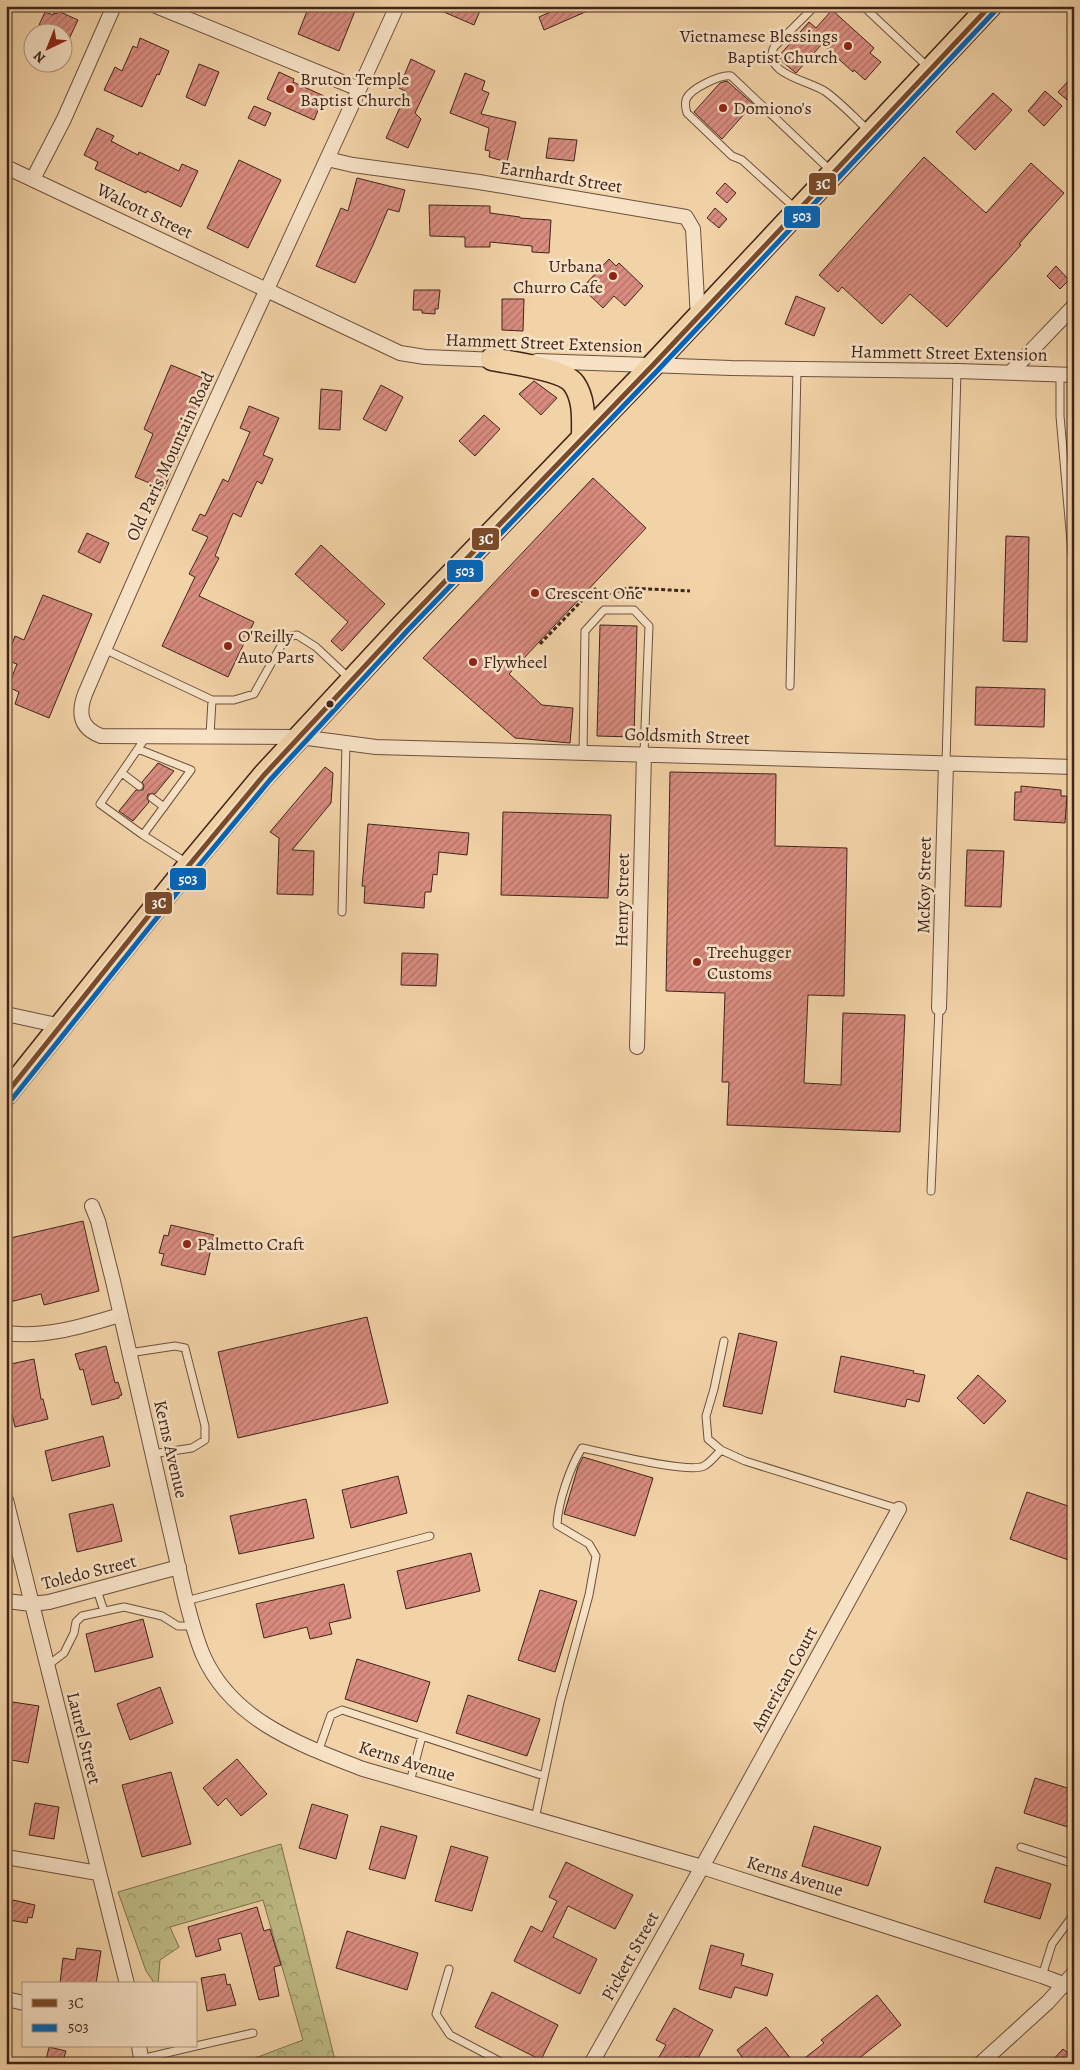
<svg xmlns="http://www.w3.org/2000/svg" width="1080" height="2070" viewBox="0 0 1080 2070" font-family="Alegreya,serif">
<defs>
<pattern id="forest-crowns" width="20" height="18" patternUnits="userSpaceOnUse" patternTransform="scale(1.25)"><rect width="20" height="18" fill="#bebb84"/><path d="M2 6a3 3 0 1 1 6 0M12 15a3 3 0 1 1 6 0" fill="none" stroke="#9c986b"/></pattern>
<pattern id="building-hatch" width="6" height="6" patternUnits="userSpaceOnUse" patternTransform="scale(1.25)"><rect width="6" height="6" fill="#d98c7f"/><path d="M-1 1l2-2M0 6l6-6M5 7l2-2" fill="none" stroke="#b17267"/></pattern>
</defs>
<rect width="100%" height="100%" fill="#f2d3a7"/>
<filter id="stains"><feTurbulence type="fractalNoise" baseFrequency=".004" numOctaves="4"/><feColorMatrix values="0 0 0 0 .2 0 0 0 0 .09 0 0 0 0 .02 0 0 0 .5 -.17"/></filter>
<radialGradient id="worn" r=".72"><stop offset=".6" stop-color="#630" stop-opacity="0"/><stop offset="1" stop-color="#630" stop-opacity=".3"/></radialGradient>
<path fill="url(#forest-crowns)" stroke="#7f7050" d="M281,1844L336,2064H239L303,2040L263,1900L170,1927L179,1947L160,1960L158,1984H155L146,1971L118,1892Z"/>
<path fill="url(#building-hatch)" stroke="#40251b" d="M309,6H357L339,51L298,34Z
M430,6H482L474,25Z
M548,6H599L544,30L539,17L550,12Z
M832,10L874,48L870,53L881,62L865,80L854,70L853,72L822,44L796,73L779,59L778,57L809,22L816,28Z
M58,11L78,20L69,39L62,36V32H55L39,25L45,12L53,15L54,13L57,14Z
M140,38L169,51L159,75L157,74L142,107L104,90L115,67L122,71L133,46L137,48Z
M411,59L435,71L415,113L421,119L408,148L386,138L407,92L399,88Z
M199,64L219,72L205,106L186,97Z
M279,72L294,79L293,82L324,96L314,120L267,99Z
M465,73L485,81L482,90L489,93L481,114L516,122L507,162L489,157L490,151L485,150L489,128L450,113Z
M1074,75V106L1058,92Z
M727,81L753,104L722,139L694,112L720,83Z
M1045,91L1062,106L1044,126L1028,111Z
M993,93L1012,110L975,150L956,132Z
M254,106L271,113L265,126L248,118Z
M97,128L114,136L111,141L138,155L139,152L179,171L182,164L198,171L181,207L147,191L146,193L95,169L98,162L84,155Z
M549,138L577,140L574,161L546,158Z
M924,157L986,213L1031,163L1064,193L1019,244L1021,245L947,327L910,294L882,324L842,287L838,292L819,275Z
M239,160L281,180L248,248L207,228Z
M357,178L405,190L399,212L388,209L373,245L355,283L316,266L341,208L348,211Z
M725,183L736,193L727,203L716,193Z
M429,205L490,206V213L520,217V218L551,220L549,253L532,252V246L490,242V247H465V237L430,236Z
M715,208L727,219L719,228L707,218Z
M609,259L616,266L619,263L643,286L625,306L614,296L603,308L582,288Z
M1056,266L1069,280L1060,289L1047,276Z
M414,290H440L438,309H435V314L422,313V310H413Z
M796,296L825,308L814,336L785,324Z
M502,299H524L523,331L502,330Z
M171,365L210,381L164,489L135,477L153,434L144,429Z
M534,381L557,398L541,415L519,394Z
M381,385L403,397L386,431L363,419Z
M321,389L342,391L340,430L319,429Z
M249,406L279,418L263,455L273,459L262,484L257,481L241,517L233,513L215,556L219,558L199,596L254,622L228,677L162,646L195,577L189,574L208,537L192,530L200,514L205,516L223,479L228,482L250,432L240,428Z
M484,415L500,429L475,456L459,441Z
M593,478L646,528L509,674L542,705L573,708L570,743L515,738L423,658Z
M87,533L109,543L100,563L78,552Z
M1006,536L1029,537L1027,642L1003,641Z
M321,545L385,604L342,651L331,641L348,622L295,574Z
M43,595L92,614L49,718L15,704L19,692L8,687L17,664L6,660L15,636L24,640Z
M600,625L637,626L634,737L597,736Z
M976,687L1045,689L1044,727L975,725Z
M158,763L174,771L155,794H148L147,798L149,802L133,821L119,811L136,790H143L144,786L142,782Z
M325,767L333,773L331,803L292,850L314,851L313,895L277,894L279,838L270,832Z
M670,772L776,774L775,846L847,848L844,996L808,995L804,1083L841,1085L843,1013L905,1015L900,1132L727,1125L729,1082H722L725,993L666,991Z
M1021,786L1061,790V796H1067L1065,823L1014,820L1015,792H1021Z
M503,812L611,815L608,898L501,895Z
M368,824L469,833L467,855L439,852L437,875L433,874L431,892H425L424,908L364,903L365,886H362Z
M967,850L1004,851L1001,907L965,906Z
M402,953L438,954L436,986L401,985Z
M83,1221L99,1291L44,1305L41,1294L6,1303V1239Z
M171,1225L214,1235L205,1275L161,1265L164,1254L159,1253L164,1235L168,1236Z
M367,1317L388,1403L238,1438L218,1352Z
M739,1333L777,1342L762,1414L723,1406Z
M106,1346L115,1383L118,1382L122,1395L119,1396V1398L92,1405L83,1369L80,1370L75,1354Z
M841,1356L914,1371L913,1373L925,1375L919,1402L907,1399L905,1407L834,1392Z
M34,1359L41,1399H43L48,1419L15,1427L6,1387V1365Z
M978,1375L1006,1401L984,1424L957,1398Z
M103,1436L110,1466L52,1481L45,1451Z
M583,1457L653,1478L635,1536L564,1514L578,1467Z
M398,1476L407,1513L351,1528L342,1490Z
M1027,1492L1074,1508V1562L1010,1539Z
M306,1499L314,1538L239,1554L230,1516Z
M113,1504L122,1541L77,1552L69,1514Z
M471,1553L480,1591L406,1609L397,1571Z
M344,1584L351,1618L329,1623L332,1634L310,1639L307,1627L264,1638L256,1604Z
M540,1590L577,1601L555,1672L518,1660Z
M143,1619L153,1657L95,1672L86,1634Z
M357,1659L430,1682L417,1722L345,1699Z
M160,1687L173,1723L130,1740L117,1704Z
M468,1695L540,1719L527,1756L456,1733Z
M6,1701L39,1706L28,1763L6,1759Z
M237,1759L267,1794L241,1816L226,1798L218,1806L203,1788Z
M171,1772L191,1844L142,1857L122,1785Z
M1035,1778L1074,1790V1829L1024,1813Z
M35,1803L59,1807L54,1839L29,1835Z
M312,1804L348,1815L336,1859L299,1848Z
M381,1826L417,1836L405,1879L369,1869Z
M814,1826L881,1847L868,1886L802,1866Z
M451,1846L488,1857L472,1911L435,1901Z
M566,1862L633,1895L615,1929L568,1906L553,1937L597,1959L580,1994L514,1961L531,1926L542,1932L557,1901L549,1897Z
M996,1867L1051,1884L1040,1919L984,1902Z
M13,1900L35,1905L32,1918L28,1917L27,1923L9,1920Z
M257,1907L264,1931L270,1929L281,1965L274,1967L279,1996L259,2000L241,1933L218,1939L221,1950L196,1957L188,1927Z
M347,1931L418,1953L407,1990L336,1968Z
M711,1945L744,1954L741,1965L773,1974L767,1996L735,1987L731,1998L699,1989Z
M77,1948L101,1951L96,1984L60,1983L63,1958L75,1960Z
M225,1974L227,1985L230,1984L236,2005L207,2011L201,1978Z
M492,1992L558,2025L541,2060L475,2027Z
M877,1995L901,2025L852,2064H797L824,2043L821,2040Z
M674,2008L713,2030L696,2062L686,2056L681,2064H655L666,2045L656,2040Z
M766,2027L795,2064H747L737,2050Z
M49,2047L66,2051L62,2064H45Z
M1063,2049L1074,2058V2064H1049Z"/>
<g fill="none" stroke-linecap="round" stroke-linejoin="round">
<defs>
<path id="service" d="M815,6L774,47C761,74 811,81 826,92C841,103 855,118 869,131
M863,6L929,68
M796,209L742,160L732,156L687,113C686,110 685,104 686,100C689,89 721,74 731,76L831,171
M1060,374V416L1074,576
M104,649L212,700H234L254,694L286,637L297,635L316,647L349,678
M790,686L797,369
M210,736L212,700
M146,737L100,804L143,835L187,863
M138,749L191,770L143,835
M583,752L585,631L604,610H634L649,626L644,753
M946,763L957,371
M122,773L139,786
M152,798L164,807
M342,912L346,743
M931,1191L939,1008
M129,1353L175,1346L185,1348L205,1426V1440L192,1448L152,1454
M721,1450L745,1461L899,1509
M97,1590L104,1611
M186,1601L430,1536
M47,1666L64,1653L74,1633L76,1622L82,1616L124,1607L162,1616L178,1626H193
M318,1752L331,1715L342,1710L544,1776
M410,1782L422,1736
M535,1819L560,1702L589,1595L596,1556L589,1544L557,1525C558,1502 570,1467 582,1448C603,1452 688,1474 704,1466C710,1463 716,1455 721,1450L708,1439L706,1416L714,1389L724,1341
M1021,1847L1074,1864
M449,1969L436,2014L450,2035L505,2064
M1042,1976L1052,1944L1074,1914
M196,2046L253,2033
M141,2059L196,2046"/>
<path id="minor" d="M156,6L359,89
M397,6C293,236 184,463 85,694C78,713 80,728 101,736L300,737L376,747L1074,767
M327,159L353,165L479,182L686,217L693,229L698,318
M6,167L400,353L425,357L498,360
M33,179L64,119L114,6
M537,361L731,368L957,371L1074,375
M1011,372L1074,306
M939,1008L946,763
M6,1014L61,1026
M637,1047L644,753
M92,1206L98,1221L113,1281L185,1596C190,1616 195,1636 203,1655C232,1721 301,1745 363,1769L702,1867L1042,1976L1074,1988
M6,1333C45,1338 84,1326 120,1315
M6,1500L127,1984
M6,1601L32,1604L49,1602L179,1567
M6,1857L98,1873
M6,1999L24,2003
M139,2046L142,2064
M591,2064L702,1867L899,1509
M980,2064L1048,2002L1074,1973"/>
<path id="trunk" d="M492,359C511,363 564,369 574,384C585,400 583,420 583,438
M6,1094L190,864L264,775L403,625L653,365L990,6"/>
</defs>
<use href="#service" stroke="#6c503e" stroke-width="9"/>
<use href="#minor" stroke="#6c503e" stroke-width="16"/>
<use href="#trunk" stroke="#40251b" stroke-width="25"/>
<path stroke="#40251b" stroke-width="3" stroke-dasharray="4 2.5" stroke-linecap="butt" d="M540,644L594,588L602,596L628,588L690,591"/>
<use href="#service" stroke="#f7e2c6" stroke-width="7"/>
<use href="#minor" stroke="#f7e2c6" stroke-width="14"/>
<use href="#trunk" stroke="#f2d3a7" stroke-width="22"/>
<defs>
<path id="bus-1" d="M6,1094L190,864L264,775L403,625L653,365L990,6"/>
<path id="bus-2" d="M12,1099L196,869L270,780L408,630L658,370L995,11"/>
</defs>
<use href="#bus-1" stroke="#f7e2c6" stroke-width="9"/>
<use href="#bus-2" stroke="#f7e2c6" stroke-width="9"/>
<use href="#bus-1" stroke="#7a4b2a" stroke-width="5"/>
<use href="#bus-2" stroke="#0065bd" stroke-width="5"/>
</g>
<g fill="#8f2418" stroke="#f7e2c6" stroke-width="2">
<circle cx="848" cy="46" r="5"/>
<circle cx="290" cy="89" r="5"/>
<circle cx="723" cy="108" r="5"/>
<circle cx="613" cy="276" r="5"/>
<circle cx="535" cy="593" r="5"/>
<circle cx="228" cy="646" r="5"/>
<circle cx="473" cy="662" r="5"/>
<circle cx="697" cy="962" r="5"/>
<circle cx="187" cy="1244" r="5"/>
</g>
<circle fill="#40251b" stroke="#f7e2c6" stroke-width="2" cx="330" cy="704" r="4.5"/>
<g text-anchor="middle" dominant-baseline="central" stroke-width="5" stroke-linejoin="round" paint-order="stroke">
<g font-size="18" fill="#40251b" stroke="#f7e2c6" text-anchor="start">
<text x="838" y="36" text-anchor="end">Vietnamese Blessings<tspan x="838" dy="21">Baptist Church</tspan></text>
<text x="300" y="79">Bruton Temple<tspan x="300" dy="21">Baptist Church</tspan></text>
<text x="733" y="108">Domiono's</text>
<text x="603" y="266" text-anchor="end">Urbana<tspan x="603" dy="21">Churro Cafe</tspan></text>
<text x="545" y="593">Crescent One</text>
<text x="238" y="636">O'Reilly<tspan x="238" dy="21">Auto Parts</tspan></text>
<text x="483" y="662">Flywheel</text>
<text x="707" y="952">Treehugger<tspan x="707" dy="21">Customs</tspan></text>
<text x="197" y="1244">Palmetto Craft</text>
</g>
<g font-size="18" fill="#40251b" stroke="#f7e2c6">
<text transform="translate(561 177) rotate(9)">Earnhardt Street</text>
<text transform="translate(145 211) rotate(26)">Walcott Street</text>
<text transform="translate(544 343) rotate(2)">Hammett Street Extension</text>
<text transform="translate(949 353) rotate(1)">Hammett Street Extension</text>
<text transform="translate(170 456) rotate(-65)">Old Paris Mountain Road</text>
<text transform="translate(687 736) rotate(2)">Goldsmith Street</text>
<text transform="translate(924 885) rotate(-89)">McKoy Street</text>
<text transform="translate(622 900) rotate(-89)">Henry Street</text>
<text transform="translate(171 1449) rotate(77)">Kerns Avenue</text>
<text transform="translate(89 1572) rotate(-14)">Toledo Street</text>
<text transform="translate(784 1679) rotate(-61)">American Court</text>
<text transform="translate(84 1738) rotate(76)">Laurel Street</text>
<text transform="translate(407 1761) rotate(17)">Kerns Avenue</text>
<text transform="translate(795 1876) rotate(17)">Kerns Avenue</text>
<text transform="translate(630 1956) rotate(-61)">Pickett Street</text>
</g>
</g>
<g stroke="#f7e2c6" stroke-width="2">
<rect x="808" y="172" width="29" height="24" rx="5" fill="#7a4b2a"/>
<rect x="783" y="205" width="38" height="24" rx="5" fill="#0065bd"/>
<rect x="471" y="527" width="29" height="24" rx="5" fill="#7a4b2a"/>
<rect x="446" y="559" width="38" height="24" rx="5" fill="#0065bd"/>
<rect x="169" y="867" width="38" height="24" rx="5" fill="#0065bd"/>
<rect x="144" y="891" width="29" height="24" rx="5" fill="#7a4b2a"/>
</g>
<g font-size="14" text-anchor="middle" font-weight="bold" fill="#fff">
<text x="823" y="189">3C</text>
<text x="802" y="221">503</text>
<text x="486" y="544">3C</text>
<text x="465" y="576">503</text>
<text x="188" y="884">503</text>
<text x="159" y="908">3C</text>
</g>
<rect width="1080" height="2070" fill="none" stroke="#f2d3a7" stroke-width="25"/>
<rect x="8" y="8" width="1065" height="2055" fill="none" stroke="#40251b" stroke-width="2.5"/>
<rect x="12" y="12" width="1055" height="2045" fill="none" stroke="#40251b"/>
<rect x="22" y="1982" width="175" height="65" fill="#f7e2c6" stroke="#ae9682"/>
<rect x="32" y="1999" width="25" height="8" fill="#7a4b2a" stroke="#ae9682"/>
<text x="68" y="2008" font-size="15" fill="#40251b">3C</text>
<rect x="32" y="2024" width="25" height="8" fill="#0065bd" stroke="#ae9682"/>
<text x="68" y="2032" font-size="15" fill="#40251b">503</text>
<g transform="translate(48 48) rotate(223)"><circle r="24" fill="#f7e2c6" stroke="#ae9682"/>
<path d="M0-4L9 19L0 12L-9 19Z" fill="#8f2418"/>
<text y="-8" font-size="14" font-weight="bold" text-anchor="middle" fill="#40251b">N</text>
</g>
<rect width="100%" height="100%" filter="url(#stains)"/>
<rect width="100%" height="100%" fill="url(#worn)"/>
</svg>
